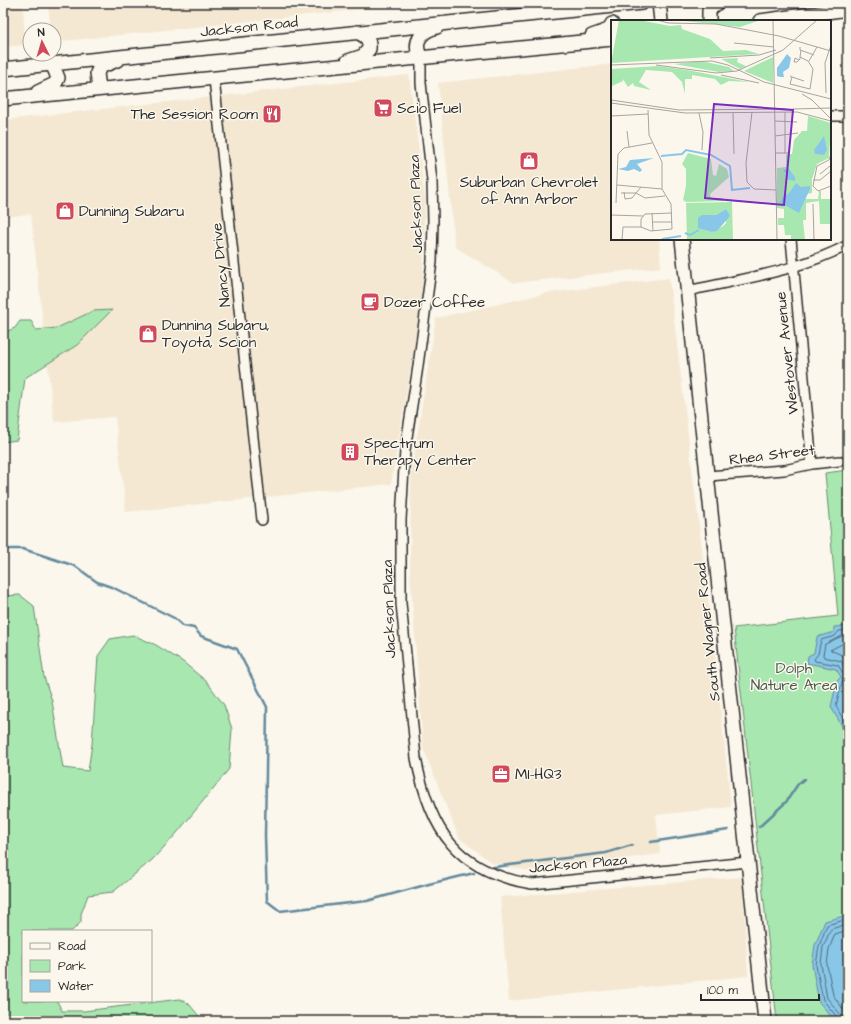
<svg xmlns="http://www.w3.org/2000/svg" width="851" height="1024" viewBox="0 0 851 1024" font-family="'Architects Daughter',sans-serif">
<rect width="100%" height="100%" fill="#fbf7ec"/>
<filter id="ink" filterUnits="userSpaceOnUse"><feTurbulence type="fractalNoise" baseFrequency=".025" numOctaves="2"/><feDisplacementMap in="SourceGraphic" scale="8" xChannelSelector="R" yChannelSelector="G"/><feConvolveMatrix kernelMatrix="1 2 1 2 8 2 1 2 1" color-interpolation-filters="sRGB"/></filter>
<g filter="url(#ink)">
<path fill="#f4e8d2" d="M3,3H23L25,45L3,47Z
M48,3H421L54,42V30H51Z
M612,64V239H659L661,267L514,283L455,247L438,83Z
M409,75L425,198L423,278L414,349L391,484L126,512L115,417L54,422L31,214L3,217V120Z
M669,278L715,657L731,807L656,815L660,854L528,871L492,863L459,838L423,748L410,571L411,474L436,318L547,293Z
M742,877L748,976L509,1001L500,897Z"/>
<path fill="#a8e8b0" stroke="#6a8a6e" d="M112,310L77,345L25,378L17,440L3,442V333L15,328L20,321H31L36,330L57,328L93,311Z
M848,470V1021H777L734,628L838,616L825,473Z
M20,595L34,606L44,677L52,701L63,768L88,771L92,744L98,656L110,639L133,635L156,645L183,662L207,682L224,705L232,729L229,769L177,833L152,860L113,892L88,895L81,914V922L72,931H23V1001H57L62,1011H84L180,999L189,1004L203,1021H3V596Z"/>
<path fill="#89c7e9" stroke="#63899d" d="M848,626V740L843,739L842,726L831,707L837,681L841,677L836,669L807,663L808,656L814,653L817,637L834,632V627Z
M848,915V1021H835L819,1002L812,965L815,945L825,921Z"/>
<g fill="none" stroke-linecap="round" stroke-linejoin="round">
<path stroke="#516977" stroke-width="1" d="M848,630L839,631L835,636L821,640L818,654L814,659L815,661L838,665L844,675L836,706L846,725L848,736
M848,635C841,635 833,641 825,644L823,655L824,657L841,661L848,672
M848,641L830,650L842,655L848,659
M848,930L835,934L829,949L827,965L833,995L848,1016
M838,1021L837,1017L823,1000L816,965L819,946L827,925L848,919
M843,1021L841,1015L827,998L821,964L823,947L831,929L848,924"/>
<path stroke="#63899d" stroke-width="2.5" d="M3,549H23L75,566L97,582L114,588L174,618L183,626L194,628L201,636L237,649L267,707L265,836L267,901L280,911L367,901L429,884L474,873
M759,827L786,802L798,784L804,779
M651,842L728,830
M494,867L606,853L632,845"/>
<defs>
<path id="minor" d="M421,58V83L432,181L433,221L432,262L417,373L405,450L401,520V603L416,758C430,831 457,872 532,884L748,862
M214,79L262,520
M830,116H848
M791,239L812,464
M687,291C742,279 798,271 848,245
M708,476L784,470L812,464L839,461"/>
<path id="secondary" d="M659,3L661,21
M709,21V10L717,3
M760,21L848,9
M592,36L609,30L612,24
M421,58C412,42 421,31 437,27
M348,61L363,56L369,49C370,38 365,36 357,32
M3,69L642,3
M99,89L97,73L100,67L117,60
M38,92L55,84L58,78L54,68L49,64
M3,99L612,39
M682,239L765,1021"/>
</defs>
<use href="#minor" stroke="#2b2b2b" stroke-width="12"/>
<use href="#secondary" stroke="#2b2b2b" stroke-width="16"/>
<use href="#minor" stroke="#fbf7ec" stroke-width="9"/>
<use href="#secondary" stroke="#fbf7ec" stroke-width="13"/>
</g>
</g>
<defs>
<symbol id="supermarket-square" viewBox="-11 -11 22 22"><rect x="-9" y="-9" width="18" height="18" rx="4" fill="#d1495b" stroke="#fbf7ec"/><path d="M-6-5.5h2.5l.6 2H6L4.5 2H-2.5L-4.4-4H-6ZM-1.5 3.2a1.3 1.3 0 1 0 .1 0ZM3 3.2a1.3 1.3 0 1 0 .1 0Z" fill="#fff"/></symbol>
<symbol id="restaurant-square" viewBox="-11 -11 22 22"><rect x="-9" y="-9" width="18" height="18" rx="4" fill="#d1495b" stroke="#fbf7ec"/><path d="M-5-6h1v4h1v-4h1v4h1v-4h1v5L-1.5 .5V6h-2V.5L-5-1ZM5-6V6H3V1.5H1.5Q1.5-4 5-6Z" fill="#fff"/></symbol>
<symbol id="shop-square" viewBox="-11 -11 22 22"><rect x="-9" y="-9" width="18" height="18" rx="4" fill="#d1495b" stroke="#fbf7ec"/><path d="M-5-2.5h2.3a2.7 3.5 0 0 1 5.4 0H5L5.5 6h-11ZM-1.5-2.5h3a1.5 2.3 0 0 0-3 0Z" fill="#fff"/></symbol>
<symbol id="cafe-square" viewBox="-11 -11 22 22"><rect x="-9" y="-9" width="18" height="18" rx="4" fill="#d1495b" stroke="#fbf7ec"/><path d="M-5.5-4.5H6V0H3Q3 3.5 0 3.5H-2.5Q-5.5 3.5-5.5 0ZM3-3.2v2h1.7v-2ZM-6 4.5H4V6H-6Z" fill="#fff"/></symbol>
<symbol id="building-square" viewBox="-11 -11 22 22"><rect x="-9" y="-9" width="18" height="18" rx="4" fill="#d1495b" stroke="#fbf7ec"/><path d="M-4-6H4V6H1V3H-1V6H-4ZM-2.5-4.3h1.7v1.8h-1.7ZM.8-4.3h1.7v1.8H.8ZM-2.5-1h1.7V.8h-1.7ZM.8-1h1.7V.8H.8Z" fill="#fff"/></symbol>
<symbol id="office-square" viewBox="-11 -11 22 22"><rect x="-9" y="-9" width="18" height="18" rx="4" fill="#d1495b" stroke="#fbf7ec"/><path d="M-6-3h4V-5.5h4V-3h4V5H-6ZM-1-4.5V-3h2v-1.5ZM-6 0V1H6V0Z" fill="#fff"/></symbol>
</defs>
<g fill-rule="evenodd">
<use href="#supermarket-square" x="372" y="97" width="22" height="22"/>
<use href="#restaurant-square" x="261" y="103" width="22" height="22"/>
<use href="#shop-square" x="518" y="150" width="22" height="22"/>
<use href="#shop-square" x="54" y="200" width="22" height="22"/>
<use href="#cafe-square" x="359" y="291" width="22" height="22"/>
<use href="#shop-square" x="137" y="323" width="22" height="22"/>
<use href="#building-square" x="339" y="441" width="22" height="22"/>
<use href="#office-square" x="490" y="763" width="22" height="22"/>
</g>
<g text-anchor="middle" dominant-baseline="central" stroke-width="3" stroke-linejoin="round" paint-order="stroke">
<g font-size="15" fill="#2b2b2b" stroke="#fbf7ec">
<text transform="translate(249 27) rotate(-6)">Jackson Road</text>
<text transform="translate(416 204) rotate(-92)">Jackson Plaza</text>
<text transform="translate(221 265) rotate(-96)">Nancy Drive</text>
<text transform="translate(787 353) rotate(-96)">Westover Avenue</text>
<text transform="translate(772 455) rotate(-7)">Rhea Street</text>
<text transform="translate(389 609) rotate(-92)">Jackson Plaza</text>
<text transform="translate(708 632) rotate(-96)">South Wagner Road</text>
<text transform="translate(578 864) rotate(-5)">Jackson Plaza</text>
</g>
<g font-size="15" fill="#2b2b2b" stroke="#fbf7ec" text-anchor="start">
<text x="397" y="108">Scio Fuel</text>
<text x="258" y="114" text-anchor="end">The Session Room</text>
<text x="529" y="182" text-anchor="middle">Suburban Chevrolet<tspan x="529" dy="17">of Ann Arbor</tspan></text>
<text x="79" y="211">Dunning Subaru</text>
<text x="384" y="302">Dozer Coffee</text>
<text x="162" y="325">Dunning Subaru,<tspan x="162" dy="17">Toyota, Scion</tspan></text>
<text x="364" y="443">Spectrum<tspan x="364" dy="17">Therapy Center</tspan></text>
<text x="515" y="774">MI-HQ3</text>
</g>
<g font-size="15" fill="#4a5a4c" stroke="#fbf7ec">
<text x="794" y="668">Dolph<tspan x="794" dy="17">Nature Area</tspan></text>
</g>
</g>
<g transform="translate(611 20)">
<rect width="220" height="220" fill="#fbf7ec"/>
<path d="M8,0H28L59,6L70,5L71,9L99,19L112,31L135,30L148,34L0,43ZM64,0H150L129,7ZM162,37V63L133,51ZM127,38L126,42L135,46L129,49L110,39ZM90,41L118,47L123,51L108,52L63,44ZM47,46L76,50L138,62L118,61L110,65L104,59L81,55V59H74V74L71,62L61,52L35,50L28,62L40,70L23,66L22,63L17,67L12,59V61L1,66L0,49ZM197,96L220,103L218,138L206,144L201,159V173L196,174L194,179H207L208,171H210V179H220V204H209L208,181L195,183V200H192L194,220H180V215H174L173,205H167V198H173V189L166,188V148L175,147V134H181L183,120L191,111H196ZM77,133L100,139L102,155L105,156L108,144L116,149L118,157L99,174L100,178H111L113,181L75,182L72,180L75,166V149L71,144ZM121,182L122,220H76L75,183ZM115,189V203L112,206L100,212L94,210L91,195H105Z" fill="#a8e8b0" fill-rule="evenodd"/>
<path d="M176,34L180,38L178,48L172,52L173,57H169L166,56V48ZM213,116L216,130L213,135L204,134L203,130ZM43,138L26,144L31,150L29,152L23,149L17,151L7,149L15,147L19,140ZM177,148L184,157V161L175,159V153L172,151ZM185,163L190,167L199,166V169L188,193L170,183L172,176L178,173ZM115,189L119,196L106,211L100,212L87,208V198L91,195H105Z" fill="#89c7e9"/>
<path fill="none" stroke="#89c7e9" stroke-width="2" d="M50,136L71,134L75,130L100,135L119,146L121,170L139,168M74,213L79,215L88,210M51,219L70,216"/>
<path fill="none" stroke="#a8a59f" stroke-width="1" d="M46,0L57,3L105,4L168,16L220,31M162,0L166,220M123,23L163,27M189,27V30L203,35M99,38L148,35L165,30M188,40L184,38L183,42H186L189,39V37M198,41L206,27M0,45L101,41L117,45L153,62L220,79M45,45L105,53L126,51L172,30L206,0M110,55L148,63M179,56L181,57L179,64L199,69L202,49L197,41L189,37L190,30M181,57L193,61M215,73L214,43L220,25M191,74L201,80L220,99M0,80L68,90L175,89M0,83L74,93L186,92L220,101M182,89L220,88M141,92L135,143L136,162L143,169L165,170M174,92V133M88,93L92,112L91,130M122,93L123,134M0,96L37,94M164,101L186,102M16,111L18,127M164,116L187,113M164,133H177M220,134L218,140L206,146L202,166L207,171L220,166M209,154L219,146M202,160H209L220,151M6,165L51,169M13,172L14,179L21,178L30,167M10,173H25L34,178L54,176M5,183L7,134L13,128L41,123M202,184L203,220M41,193L42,211M0,195L32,196M42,202H61M30,207V199L34,194L61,193M11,220L12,207H30L40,211L61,209L60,184L51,169V142L38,115L37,90"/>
<path fill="#7b2cbf" fill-opacity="0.15" stroke="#7b2cbf" stroke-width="2" d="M103,84L182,90L173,185L94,178Z"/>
<rect width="220" height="220" fill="none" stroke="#2b2b2b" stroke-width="2"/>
</g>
<rect width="851" height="1024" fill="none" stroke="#fbf7ec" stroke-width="16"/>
<rect x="8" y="8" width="835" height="1008" fill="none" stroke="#2b2b2b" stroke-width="1.5" filter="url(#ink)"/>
<rect x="22" y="930" width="130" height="72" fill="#fbf7ec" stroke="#a8a59f"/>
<rect x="30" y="943" width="20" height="6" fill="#fbf7ec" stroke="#a8a59f"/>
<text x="58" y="950" font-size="12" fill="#2b2b2b">Road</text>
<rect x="30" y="960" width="20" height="12" fill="#a8e8b0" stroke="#a8a59f"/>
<text x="58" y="970" font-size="12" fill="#2b2b2b">Park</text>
<rect x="30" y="980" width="20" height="12" fill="#89c7e9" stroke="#a8a59f"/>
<text x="58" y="990" font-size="12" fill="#2b2b2b">Water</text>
<g transform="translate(42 42) rotate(355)"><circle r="19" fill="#fbf7ec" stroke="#a8a59f"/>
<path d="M0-3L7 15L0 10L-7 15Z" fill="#d1495b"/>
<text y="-6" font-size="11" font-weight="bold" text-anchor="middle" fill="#2b2b2b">N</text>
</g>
<path d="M701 994v6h118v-6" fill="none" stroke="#2b2b2b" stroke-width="2"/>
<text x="707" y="994" font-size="12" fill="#2b2b2b" stroke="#fbf7ec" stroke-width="3" paint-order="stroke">100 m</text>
</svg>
